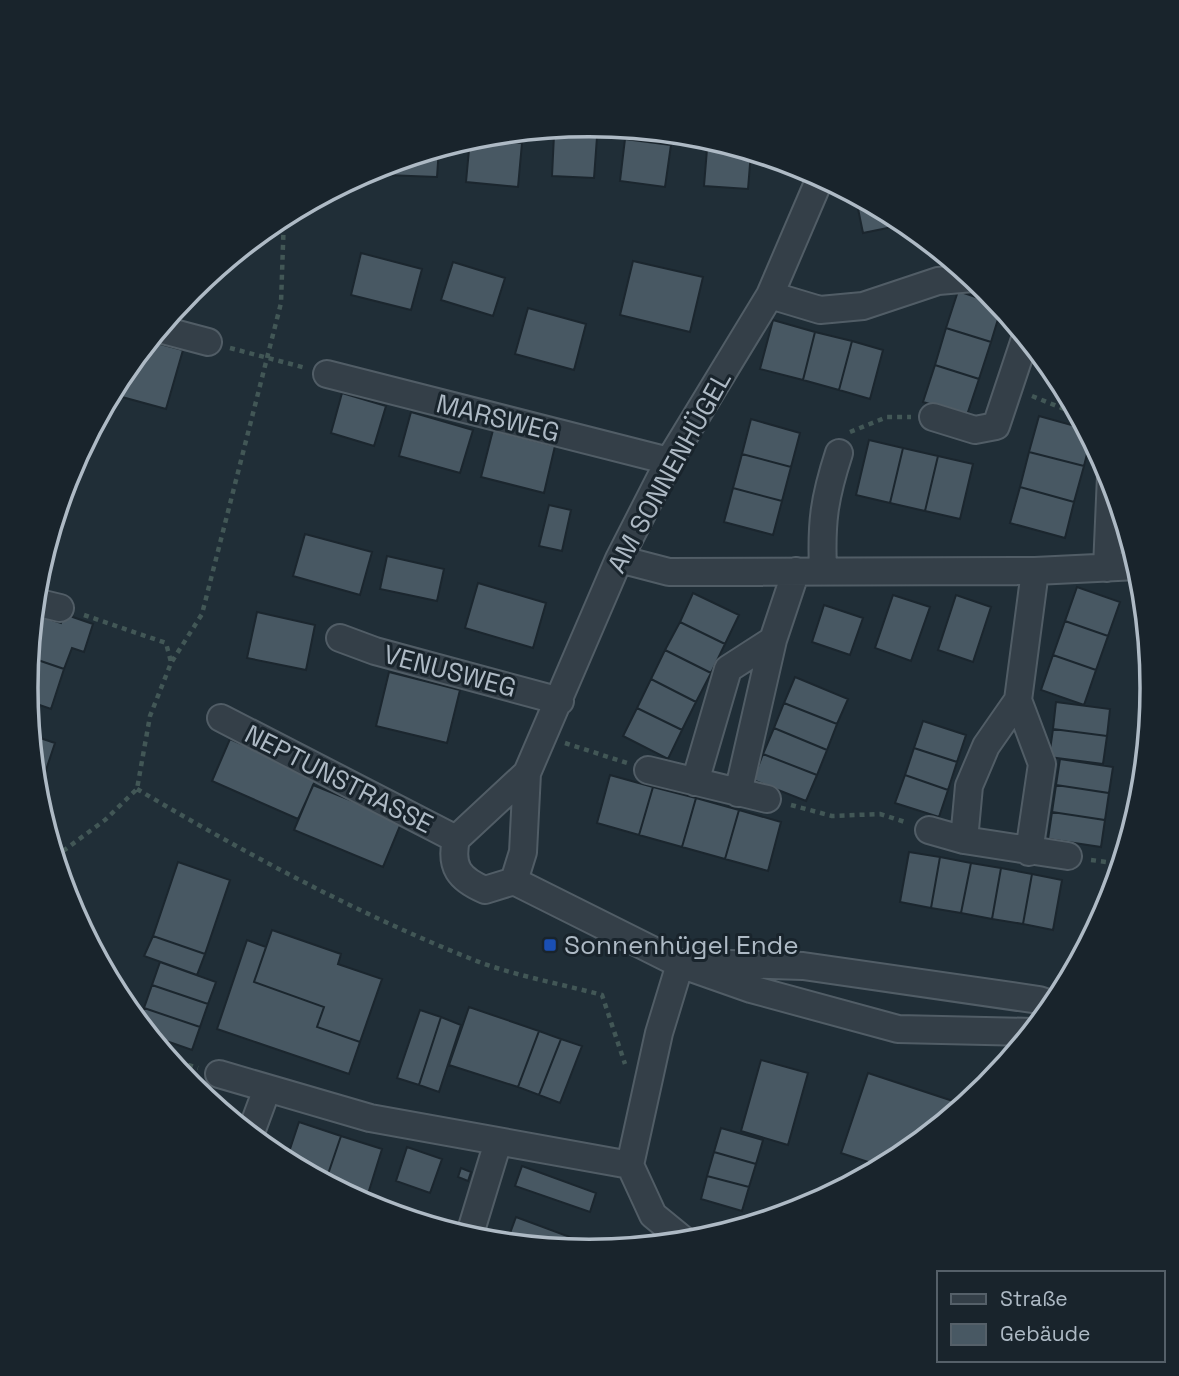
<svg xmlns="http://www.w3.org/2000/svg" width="1179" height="1376" viewBox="0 0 1179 1376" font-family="'Space Grotesk',sans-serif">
<rect width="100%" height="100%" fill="#202e37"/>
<path fill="#485863" stroke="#1b262e" stroke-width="2" d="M554,135L597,137L594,178L552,176Z
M470,139L522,143L518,187L466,182Z
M625,139L671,145L665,187L620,181Z
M439,148L437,177L385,175L386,164Z
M707,149L751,152L748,189L704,186Z
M855,194L903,220L907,224L863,233Z
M361,253L422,269L411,310L351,295Z
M633,261L703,277L690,332L620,315Z
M453,262L505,278L493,316L441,300Z
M958,291L1002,306L991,342L946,328Z
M528,308L586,324L574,370L515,354Z
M773,320L815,332L803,380L760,369Z
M946,328L991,342L979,379L935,365Z
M815,332L852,341L839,390L803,380Z
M149,341L183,350L166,409L111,394L121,375Z
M852,341L883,350L870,399L839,390Z
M935,365L979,379L967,415L923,402Z
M342,393L386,406L374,446L331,433Z
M411,412L473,430L460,473L399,456Z
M1039,416L1086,429L1091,438L1084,466L1029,452Z
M751,419L800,433L791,467L742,454Z
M493,430L555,446L544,493L481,477Z
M869,440L903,448L890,503L856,495Z
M903,448L938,456L925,511L890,503Z
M1029,452L1084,466L1074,502L1020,487Z
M742,454L791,467L782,501L733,488Z
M938,456L973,464L960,519L925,511Z
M1020,487L1074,502L1065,538L1010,523Z
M733,488L782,501L773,535L724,522Z
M549,505L571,510L562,551L539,546Z
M305,534L372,552L360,595L293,576Z
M387,556L444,569L437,601L380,589Z
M478,583L546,603L533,648L465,628Z
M1077,587L1120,602L1108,636L1065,621Z
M693,593L739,615L725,644L680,622Z
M893,595L930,607L911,661L875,648Z
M956,595L991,607L973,662L938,650Z
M824,605L863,618L850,655L812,642Z
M257,612L315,625L306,670L247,658Z
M64,614L93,624L84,652L72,648L64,669L29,657L31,641L40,616L61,623Z
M1065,621L1108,636L1096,670L1053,655Z
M680,622L725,644L711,673L665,650Z
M665,650L711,673L696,702L651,679Z
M1053,655L1096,670L1084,705L1041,690Z
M29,657L64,669L51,709L28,701Z
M389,672L460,690L447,743L376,726Z
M795,677L848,699L837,724L784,703Z
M651,679L696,702L682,730L637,708Z
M1056,702L1110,709L1107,736L1053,729Z
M784,703L837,724L827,750L774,728Z
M637,708L682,730L668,759L623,736Z
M923,721L966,735L957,762L914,748Z
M774,728L827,750L817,775L763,754Z
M1053,729L1107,736L1103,764L1049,757Z
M31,735L55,743L39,791L36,790Z
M230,739L317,777L298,819L212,781Z
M914,748L957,762L948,790L905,775Z
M763,754L817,775L806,801L753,780Z
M1060,759L1113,767L1109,793L1056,785Z
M610,775L653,787L639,835L597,823Z
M905,775L948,790L939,817L895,803Z
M313,785L402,821L383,867L294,830Z
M1056,785L1109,793L1105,820L1052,812Z
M653,787L696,798L682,847L639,835Z
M696,798L739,810L725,859L682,847Z
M739,810L781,822L768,871L725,859Z
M1052,812L1105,820L1101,847L1048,839Z
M909,852L940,857L931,908L900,902Z
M940,857L971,863L961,913L931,908Z
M178,862L230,880L205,954L153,936Z
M971,863L1001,868L992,919L961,913Z
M1001,868L1032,874L1023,924L992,919Z
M1032,874L1062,880L1053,930L1023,924Z
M272,930L341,954L338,964L382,979L360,1042L317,1027L324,1007L254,982Z
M153,936L205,954L197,975L144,956Z
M247,940L266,947L254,982L324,1007L317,1027L360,1042L349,1074L217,1029Z
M160,962L216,982L208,1004L152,985Z
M152,985L208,1004L200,1027L144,1008Z
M469,1007L539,1031L518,1087L449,1065Z
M144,1008L200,1027L192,1050L149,1035L139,1022Z
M420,1010L441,1017L419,1085L397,1078Z
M441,1017L461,1025L439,1092L419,1085Z
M539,1031L561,1039L539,1095L518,1087Z
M561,1039L582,1046L560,1103L539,1095Z
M761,1060L808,1073L788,1145L741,1131Z
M868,1073L965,1105L902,1157L883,1167L841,1153Z
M299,1122L341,1136L326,1180L286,1161Z
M721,1128L763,1140L756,1164L714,1152Z
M341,1136L382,1149L368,1194L326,1180Z
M407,1147L442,1159L430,1193L396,1181Z
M714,1152L756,1164L749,1187L707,1176Z
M522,1166L596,1193L590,1212L515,1186Z
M461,1168L471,1172L468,1181L458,1177Z
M707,1176L749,1187L742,1211L701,1199Z
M516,1217L578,1240L575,1250L536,1246L509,1236Z"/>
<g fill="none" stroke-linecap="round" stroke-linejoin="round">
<defs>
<path id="minor" d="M770,295L820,310L863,306L938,281L973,278
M159,329L208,342
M327,374L669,461
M933,417L975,430L996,426L1026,336
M619,559L669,572L1035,571L1138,566
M1107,568L1111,476
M823,570C821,523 824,499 839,453
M35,602L60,608
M340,638L375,651L560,701
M1018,700L1042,764L1029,852
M221,718L456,839
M648,770L767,799
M527,773L456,839C450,867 459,879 485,890L514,881L523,852L527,773L619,559L669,461L770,295L821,176
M695,782L728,669L773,640L796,571
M738,793L773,640
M929,830L964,840L1068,856
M964,840L969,786L986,746L1018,700L1035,571
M514,881L680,964L751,989L898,1029L1033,1032
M695,963L803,966L1039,1000L1054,1005
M680,964L659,1033L630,1165L653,1215L686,1242
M219,1074L370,1118L630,1165
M250,1135L267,1089
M469,1237L498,1142"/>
</defs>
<use href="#minor" stroke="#515d66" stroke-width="30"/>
<path stroke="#425756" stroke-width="4.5" stroke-dasharray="5 5" stroke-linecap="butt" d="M230,348L306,368
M1032,396L1079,415
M850,432L887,417H911
M84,615L166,643L171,662
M565,743L627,763
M137,789C243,852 354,912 469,958C510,975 558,983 602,995L625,1064
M791,805L832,816L880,814L908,823
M55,857L105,820L137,789L150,716L171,663L202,614L281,303L284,216
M1091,860L1122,864
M169,1059L198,1068"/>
<use href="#minor" stroke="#343f48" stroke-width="26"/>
</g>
<rect fill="#1a4fb4" stroke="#19242c" stroke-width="2.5" x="543" y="938" width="14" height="14" rx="3.5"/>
<g text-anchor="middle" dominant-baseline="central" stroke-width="6" stroke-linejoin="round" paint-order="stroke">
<g font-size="26" fill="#aebac5" stroke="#19242c">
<text transform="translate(498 418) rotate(14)">MARSWEG</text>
<text transform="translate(669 472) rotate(-61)">AM SONNENHÜGEL</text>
<text transform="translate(450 671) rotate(15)">VENUSWEG</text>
<text transform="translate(339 779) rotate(27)">NEPTUNSTRASSE</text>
</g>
<g font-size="26" fill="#aebac5" stroke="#19242c" text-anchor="start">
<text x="564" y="945">Sonnenhügel Ende</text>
</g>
</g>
<path d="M0 0H1179V1376H0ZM38 688a551 551 0 1 1 1102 0a551 551 0 1 1-1102 0Z" fill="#19242c" fill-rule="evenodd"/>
<path fill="none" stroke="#aebac5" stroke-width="3.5" d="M38 688a551 551 0 1 1 1102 0a551 551 0 1 1-1102 0Z"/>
<rect x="937" y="1271" width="228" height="91" fill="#19242c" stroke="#556069" stroke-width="2"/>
<rect x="951" y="1294" width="35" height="10" fill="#343f48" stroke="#556069" stroke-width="2"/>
<text x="1000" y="1306" font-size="21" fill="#aebac5">Straße</text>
<rect x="951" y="1324" width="35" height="21" fill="#485863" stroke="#556069" stroke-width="2"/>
<text x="1000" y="1341" font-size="21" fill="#aebac5">Gebäude</text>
</svg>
